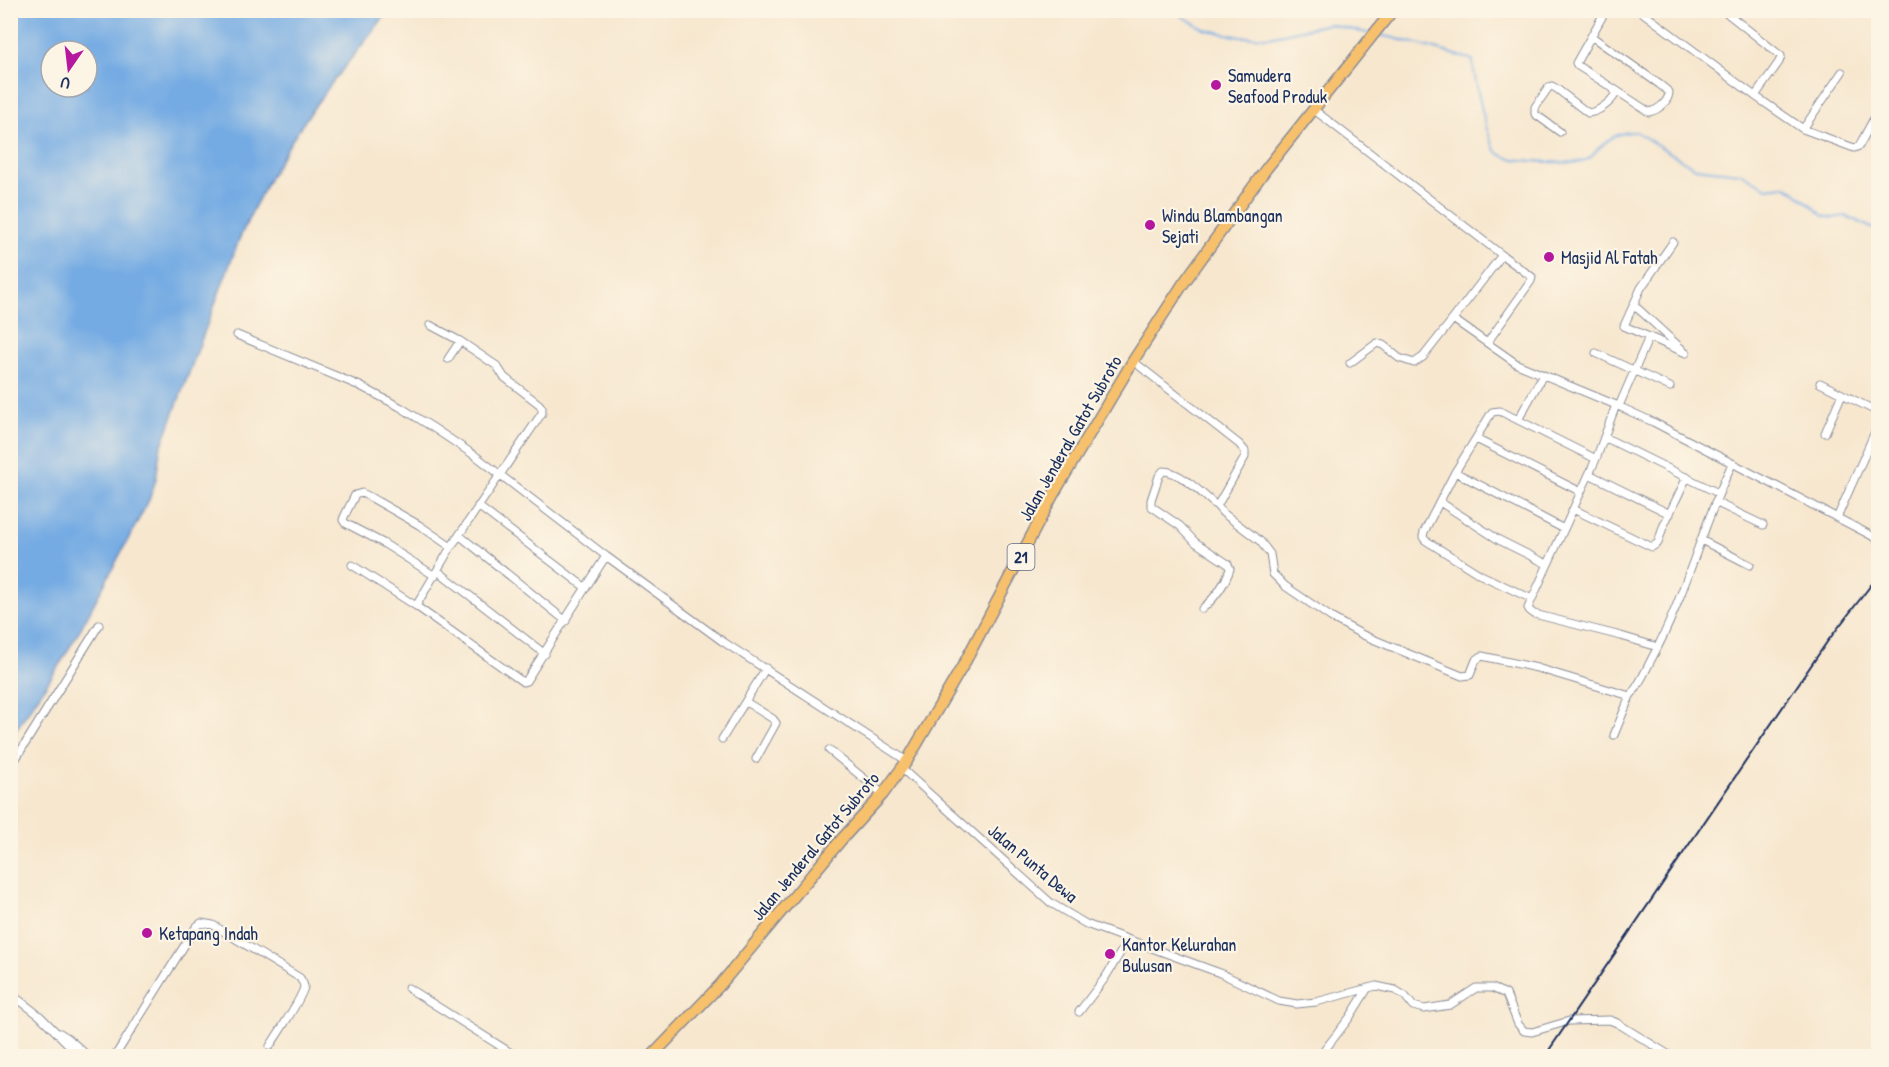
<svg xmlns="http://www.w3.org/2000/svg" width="1889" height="1067" viewBox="0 0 1889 1067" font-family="'Patrick Hand',sans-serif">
<rect width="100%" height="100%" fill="#fcf5e5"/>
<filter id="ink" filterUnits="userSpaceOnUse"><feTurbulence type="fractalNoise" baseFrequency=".0167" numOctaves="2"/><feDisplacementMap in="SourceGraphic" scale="12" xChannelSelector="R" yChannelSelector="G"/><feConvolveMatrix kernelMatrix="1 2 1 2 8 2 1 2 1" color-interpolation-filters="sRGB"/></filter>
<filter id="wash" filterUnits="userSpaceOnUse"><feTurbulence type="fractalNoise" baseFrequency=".008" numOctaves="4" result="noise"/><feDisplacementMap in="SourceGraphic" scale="24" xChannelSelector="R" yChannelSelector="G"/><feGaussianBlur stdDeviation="1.35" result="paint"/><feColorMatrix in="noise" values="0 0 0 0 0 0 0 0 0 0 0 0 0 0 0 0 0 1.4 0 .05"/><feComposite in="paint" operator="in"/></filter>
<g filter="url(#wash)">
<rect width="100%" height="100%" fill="#f7e7cf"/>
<path fill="#75abe3" stroke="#486da0" stroke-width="1.5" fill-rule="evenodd" d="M11,10L388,11C370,37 348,61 329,87C293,134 264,184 240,237L160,450L156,479L149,500L81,628L60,664L11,737ZM51,51H87V87H51Z"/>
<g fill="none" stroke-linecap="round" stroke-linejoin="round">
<path stroke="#75abe3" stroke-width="2" d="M1175,10V12L1204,29L1240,37H1269L1329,24L1371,34
M1379,35C1411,41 1442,51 1473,60C1474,76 1487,144 1498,153C1509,161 1535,161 1548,162C1562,162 1578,165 1590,158C1593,156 1596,151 1599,148C1609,138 1622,131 1636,132L1695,168L1740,173L1767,188L1784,186L1794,191L1824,216L1832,218L1846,216L1878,231"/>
</g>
</g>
<g filter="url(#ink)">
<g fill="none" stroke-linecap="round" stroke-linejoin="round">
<defs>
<path id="minor" d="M1639,10L1755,96L1803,129L1854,148L1859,146L1878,111
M1723,10L1781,56L1779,62L1755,96
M1591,36L1659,84L1669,92C1669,101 1659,110 1649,112L1614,89
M1313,109L1502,255L1453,319L1517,364L1616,405L1653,422L1878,539
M1803,129L1842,72
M1560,132L1535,114V107L1549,87L1552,86L1557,89L1588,113C1598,112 1609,104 1615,95L1614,89L1578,66L1576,63L1606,10
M1673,242L1641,288L1624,326L1686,353
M1634,305L1683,350
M237,335L360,386L400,407L432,427L477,457L606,556L722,641L907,761
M1487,343L1531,281L1532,277L1502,255
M1596,353L1670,387
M448,359L460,341
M1133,361L1239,444L1245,451V457L1217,506L1223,513L1260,541L1270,554L1273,574L1285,586L1332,618L1363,635L1462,676L1470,675L1476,660L1482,656L1537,668L1630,696C1639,686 1645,672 1651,660C1685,598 1701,528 1732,464
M1350,363L1377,343L1383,345L1399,358L1414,363L1423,357L1453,319
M1820,383L1878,412
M1616,405L1596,459L1528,608L1530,611L1534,614L1621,636L1658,647
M1619,406L1649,337
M1518,420L1543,375
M1825,433L1842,394
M1604,437L1718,493
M1476,439L1581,492
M1455,472L1564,529
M1589,474L1670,514
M1440,502L1499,540L1547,564
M1715,502L1763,525
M478,506L586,588
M1573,509L1652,547L1658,543L1663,527L1687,477
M1837,518L1878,425
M459,535L566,621
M1701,540L1750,565
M352,565L416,606L523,682L526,681L606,556
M438,571L545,654
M435,576L383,543L345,523L343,520L344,517L355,495L362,493L370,497L419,525L451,547
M1532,599L1481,575L1425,540L1423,537L1424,532L1455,472L1492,412L1500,411L1596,459
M416,606L451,547L542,413V408L539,404L504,377L497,366L491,362L460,341L430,325
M1202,609C1214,599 1225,584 1230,569L1228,564L1195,542L1180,526L1151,506V500L1159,476L1163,471C1181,471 1203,495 1217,506
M746,702L773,719L776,723L756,759
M1614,735L1630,696
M722,739L766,668
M829,750L883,794
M10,768L99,625
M901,768L1051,903L1086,924L1220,973L1279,1001L1297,1004L1316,1002L1376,986L1395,990L1405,996L1413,1006L1424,1009L1450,1005L1476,988H1492L1506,994L1518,1024L1524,1031L1532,1032L1569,1021L1610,1020L1617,1023L1671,1056
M408,988L516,1056
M10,993L40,1016L80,1056
M1079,1012L1105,978L1128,940
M60,1033L68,1038L88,1056
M115,1056L196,927L201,923L213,925L300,978C302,982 304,983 304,987C302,998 277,1035 270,1046
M1320,1056L1350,1017L1368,988"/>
<path id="trunk" d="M652,1056L720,985L841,840L883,794L907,761L965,662L1053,495L1133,361L1183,284L1266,169L1393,10"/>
</defs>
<use href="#minor" stroke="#898b96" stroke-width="9"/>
<use href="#trunk" stroke="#898b96" stroke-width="13"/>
<use href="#minor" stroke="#fff" stroke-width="7"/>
<use href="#trunk" stroke="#f7c06c" stroke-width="10"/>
<path stroke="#1b2f5e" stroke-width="2" d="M1545,1056L1827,642L1878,576"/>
</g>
</g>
<g fill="#b5179e" stroke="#fcf5e5" stroke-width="2">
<circle cx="1216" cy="85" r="6"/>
<circle cx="1150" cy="225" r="6"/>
<circle cx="1549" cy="257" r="6"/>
<circle cx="147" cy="933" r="6"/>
<circle cx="1110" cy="954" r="6"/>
</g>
<g text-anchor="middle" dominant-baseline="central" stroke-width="4.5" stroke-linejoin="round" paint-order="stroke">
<rect fill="#fcf5e5" stroke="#5e6a86" stroke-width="1.5" x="1007.5" y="544" width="27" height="26" rx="4.5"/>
<g font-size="16" font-weight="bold" fill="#1b2f5e">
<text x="1021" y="557">21</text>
</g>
<g font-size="18" fill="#1b2f5e" stroke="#fcf5e5" text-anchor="start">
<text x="1228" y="75">Samudera<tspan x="1228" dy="21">Seafood Produk</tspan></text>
<text x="1162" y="215">Windu Blambangan<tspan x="1162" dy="21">Sejati</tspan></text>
<text x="1561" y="257">Masjid Al Fatah</text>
<text x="159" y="933">Ketapang Indah</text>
<text x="1122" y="944">Kantor Kelurahan<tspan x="1122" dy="21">Bulusan</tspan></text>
</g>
<g font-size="18" fill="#1b2f5e" stroke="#fcf5e5">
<text transform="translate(1070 438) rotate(-60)">Jalan Jenderal Gatot Subroto</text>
<text transform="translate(815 846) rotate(-50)">Jalan Jenderal Gatot Subroto</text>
<text transform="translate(1033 863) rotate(40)">Jalan Punta Dewa</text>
</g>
</g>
<rect width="1889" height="1067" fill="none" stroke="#fcf5e5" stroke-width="36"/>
<g transform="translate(69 69) rotate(194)"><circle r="28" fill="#fcf5e5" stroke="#a2a6af" stroke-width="1.5"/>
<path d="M0-4.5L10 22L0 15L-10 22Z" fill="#b5179e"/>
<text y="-9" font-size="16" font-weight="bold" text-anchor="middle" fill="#1b2f5e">U</text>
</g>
</svg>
